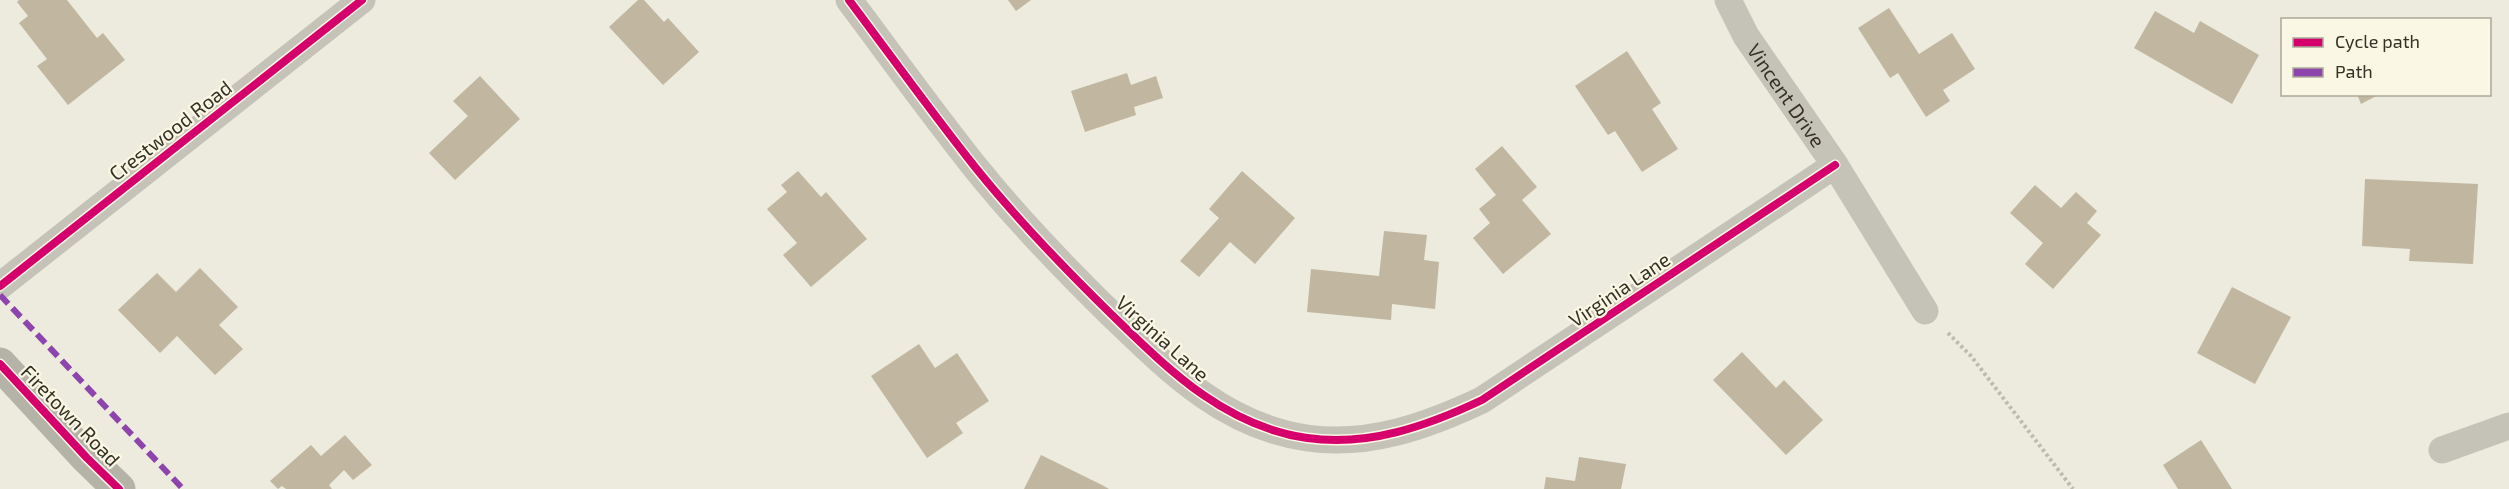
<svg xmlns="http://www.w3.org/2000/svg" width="2509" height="489" viewBox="0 0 2509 489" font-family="'Exo 2',sans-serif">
<rect width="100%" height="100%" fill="#ecebde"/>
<path fill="#c1b69f" d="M19,0H67L97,38L103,33L125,60L68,105L37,66L47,59L19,23L28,16L17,2Z
M638,0H644L664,22L668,18L699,52L663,85L609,27Z
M1008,0H1031L1016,11Z
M1889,8L1919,54L1952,33L1975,69L1943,90L1950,101L1926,117L1898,73L1890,78L1858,28Z
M2155,11L2194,33L2200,21L2259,55L2232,104L2134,48Z
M1627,51L1661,103L1652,109L1678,149L1642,172L1615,131L1608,135L1575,86Z
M1127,73L1131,85L1156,76L1163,98L1134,107L1136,115L1085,132L1071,91Z
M480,76L520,119L455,180L429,153L468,116L453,101Z
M2357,94H2380L2361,104Z
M1502,146L1537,187L1522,200L1551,234L1503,274L1473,238L1490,223L1479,209L1496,195L1475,169Z
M798,171L821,197L826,192L867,239L811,287L783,255L797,243L767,209L787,192L781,185Z
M1242,171L1295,218L1255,264L1230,242L1199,277L1180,261L1219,218L1209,209Z
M2365,179L2478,184L2473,264L2409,261L2410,249L2362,246Z
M2035,185L2061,208L2076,192L2097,211L2087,223L2101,235L2053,289L2025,264L2043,243L2010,213Z
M1384,231L1427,235L1424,260L1439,262L1435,309L1392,304L1391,320L1307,312L1311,269L1379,276Z
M200,268L238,307L219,325L243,349L215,375L177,336L160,353L118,310L157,273L176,292Z
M2232,287L2291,317L2255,384L2197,353Z
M919,344L935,368L957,353L989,401L956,423L963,433L927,458L871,376Z
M1742,352L1776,388L1784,380L1823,420L1786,455L1713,380Z
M345,435L372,465L353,480L344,470L329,485L332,489H286L282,486L278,489L270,481L311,445L321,456Z
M2201,440L2232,489H2178L2163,465Z
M1041,455L1102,485L1109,489H1024Z
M1579,457L1626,464L1621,489H1544L1546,477L1575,481Z"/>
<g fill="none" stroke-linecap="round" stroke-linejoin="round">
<path stroke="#bdbbb0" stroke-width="4" stroke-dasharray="3 3" stroke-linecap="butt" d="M1948,333L1971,356L2073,489"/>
<g stroke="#c5c3b7" stroke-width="27">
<path d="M849,0C891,56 932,113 975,167C1016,218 1064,268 1111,314C1168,369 1224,426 1307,438C1368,447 1427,426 1482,400L1835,165"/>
<path id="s1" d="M1728,0L1746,36L1835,165L1925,311"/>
<path d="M0,286L362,0"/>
<path d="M2442,450L2509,426"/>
</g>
<path stroke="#b5b3a8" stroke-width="33" d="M0,364L87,458L119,489"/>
<path stroke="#8e44ad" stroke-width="6" stroke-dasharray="12 6" stroke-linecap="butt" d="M0,295L183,489"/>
<defs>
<path id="cycleway" d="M849,0C891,56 932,113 975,167C1016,218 1064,268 1111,314C1168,369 1224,426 1307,438C1368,447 1427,426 1482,400L1835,165
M0,286L362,0
M0,364L87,458L119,489"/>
</defs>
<use href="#cycleway" stroke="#faf8e4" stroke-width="11"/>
<use href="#cycleway" stroke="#d6006c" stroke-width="8"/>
</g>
<g text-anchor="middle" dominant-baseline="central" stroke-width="4.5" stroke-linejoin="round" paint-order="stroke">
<g font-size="20" fill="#353126" stroke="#faf8e4">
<text stroke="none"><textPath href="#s1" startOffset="112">Vincent Drive</textPath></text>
<text transform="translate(170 130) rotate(-38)">Crestwood Road</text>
<text transform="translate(1619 289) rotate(-34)">Virginia Lane</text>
<text transform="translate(1163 338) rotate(42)">Virginia Lane</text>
<text transform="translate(71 415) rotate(46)">Firetown Road</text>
</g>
</g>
<rect x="2281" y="18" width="210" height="78" fill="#faf8e4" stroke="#aba898" stroke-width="1.5"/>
<rect x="2293" y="38" width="30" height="9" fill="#d6006c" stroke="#aba898" stroke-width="1.5"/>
<text x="2335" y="48" font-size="18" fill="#353126">Cycle path</text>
<rect x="2293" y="68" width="30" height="9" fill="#8e44ad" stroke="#aba898" stroke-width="1.5"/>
<text x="2335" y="78" font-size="18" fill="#353126">Path</text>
</svg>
